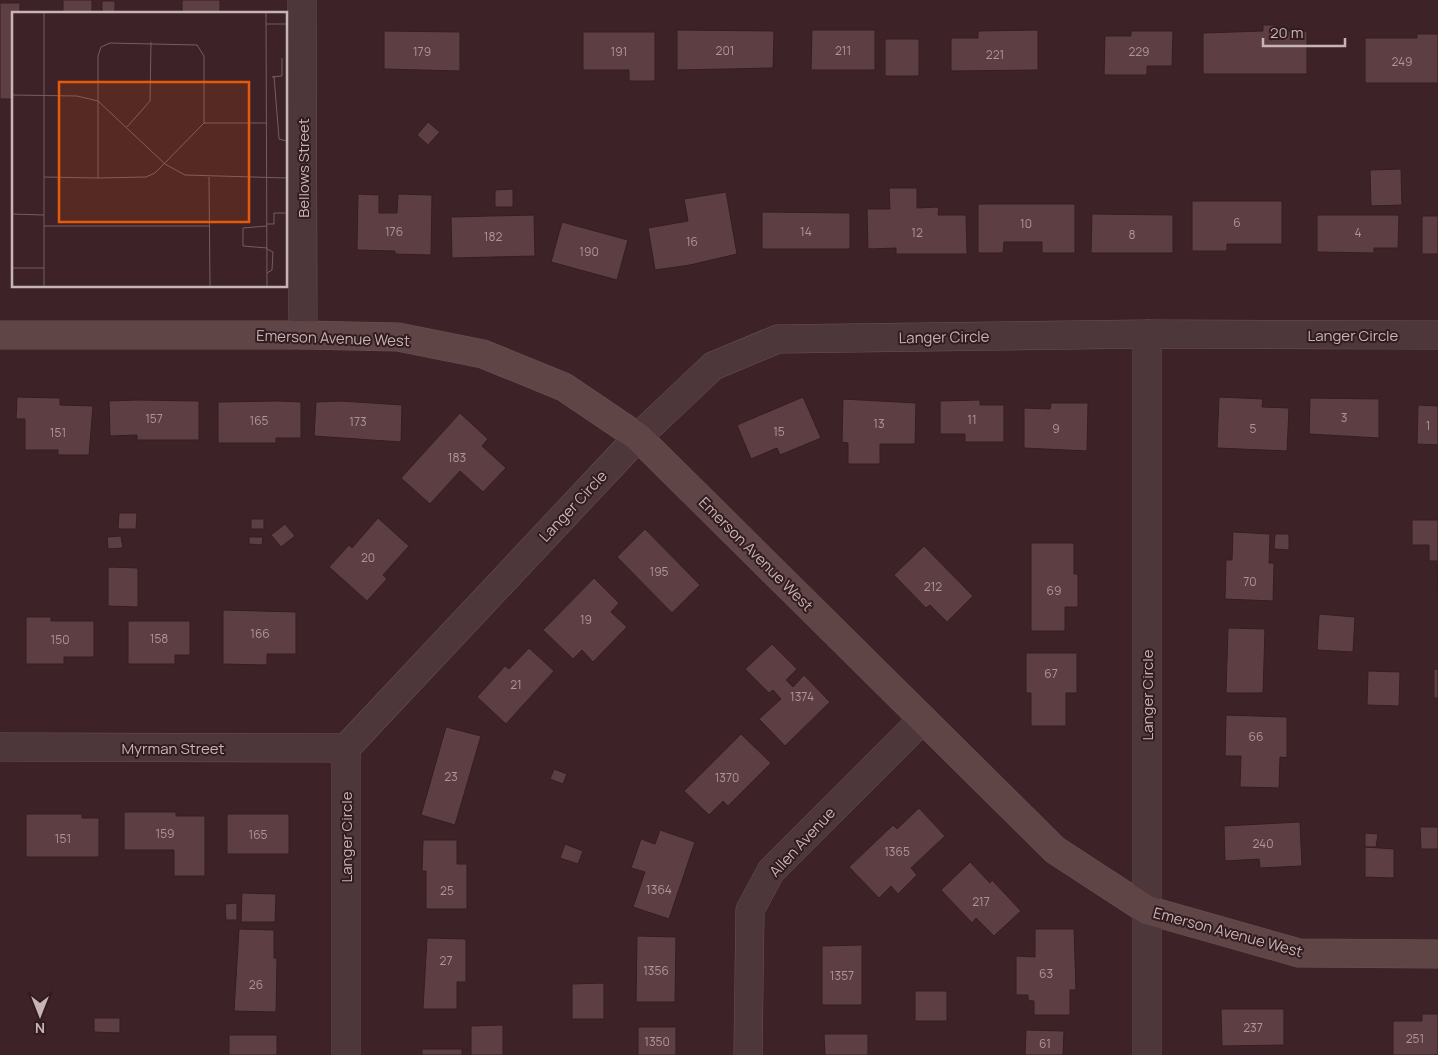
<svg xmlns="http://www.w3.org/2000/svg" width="1438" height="1055" viewBox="0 0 1438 1055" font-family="Manrope,sans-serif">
<rect width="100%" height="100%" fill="#3d2327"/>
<path fill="#5d3f43" stroke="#341e21" d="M63,0H92V14H63Z
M182,0H220V14H182Z
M102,1H115V14H102Z
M0,3H20V14H14V99H0Z
M1263,25H1276V31H1307V74H1203V33L1263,31Z
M677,30L774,31L773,68L677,70Z
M812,30H875V70H811Z
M1038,30V70L951,71V38H978V31Z
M384,31L460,32V71L384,69Z
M1131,31H1173L1172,66H1147V75H1104L1105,36H1131Z
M583,32H655V81H629V70H583Z
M1417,34H1438V83H1365V38H1417Z
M885,39H919V76H885Z
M428,122L440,132L428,145L417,135Z
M1401,169L1402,205L1371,206L1370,170Z
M889,188H917V208L939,207L938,215H966L967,254H896V248L868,249L867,209H890Z
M513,189V207H495V190Z
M726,192L737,254L690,265L655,270L648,228L688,221L684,199Z
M358,194L379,195V213H397L398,194L432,195L431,255L395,254V251L357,250Z
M1192,201H1282V244H1227V251H1192Z
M978,204H1075V253H1042V242H1004L1003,253H978Z
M762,212L850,213V249H762Z
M1092,214L1173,215V253H1091Z
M534,215L535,256L452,258L451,217Z
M1317,215H1399L1398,248H1374V253L1317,252Z
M1422,216H1438V254H1422Z
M562,222L628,240L617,280L551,262Z
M17,397L60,398V405L93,406L89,455H58V450H25V419H16Z
M803,397L821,438L780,455L777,448L751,459L737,425Z
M1219,397L1263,399L1262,407L1289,408L1287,451L1217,448Z
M1310,398L1379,399V438L1309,434Z
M843,399L916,403L915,444H880V464H848V443L842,442Z
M136,400L199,401V440H137V435L110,436L109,401Z
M980,400V405H1004V442H965V434H940V401Z
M278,401L301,402V438H276V443H218V402Z
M341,401L402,405L401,442L314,436L316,402Z
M1051,403H1088L1087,451L1024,448V408L1050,409Z
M1418,405L1438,406V445L1417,444Z
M460,413L488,439L482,446L506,468L483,492L460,471L430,504L401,478Z
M119,513H137L136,529H118Z
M378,518L409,546L383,575L387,579L367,601L329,567L349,545L352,548Z
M251,519H264V529H251Z
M1412,520H1438V595L1437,561H1429V545H1412Z
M285,524L295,536L281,547L271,535Z
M645,529L700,585L672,613L617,557Z
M1233,532L1270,534L1269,563H1274L1273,601L1225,599L1226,560H1232Z
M1275,534H1289V550L1274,549Z
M121,536L123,548L108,549L107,537Z
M249,537H263L262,545L249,544Z
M1031,543H1074V574H1078V607H1065V631H1031Z
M924,546L973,596L947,622L930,605L926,608L894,575Z
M108,567L138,568V607L108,606Z
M594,578L619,603L611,612L627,627L593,662L582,650L573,659L543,630Z
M223,610L296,612V654H267V665L223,664Z
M1319,614L1355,617L1353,652L1317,650Z
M26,617H51V621H94V657H64V664H26Z
M128,621H190V655H175V664H128Z
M1228,628L1265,629L1263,693H1226Z
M772,644L797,669L786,680L793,687L804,675L830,702L785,746L759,719L781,699L773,690L769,693L745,669Z
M529,648L554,671L506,724L477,697L505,666L509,669Z
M1026,653H1077V693H1066V726H1031V693H1026Z
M1434,669H1438V698H1434Z
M1368,671L1400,672L1399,706L1367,705Z
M1226,715L1287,717V758L1280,757L1279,788L1240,787L1241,756H1225Z
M446,727L481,736L455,825L421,815Z
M741,734L771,763L728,806L723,801L709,815L684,791Z
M554,769L567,774L563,784L550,779Z
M919,808L945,836L911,868L917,875L898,894L891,886L879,898L849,867L893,825L897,829Z
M124,812H176V816H205V876H174V850H124Z
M26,814H82V818H99V857H26Z
M227,814H289V854H227Z
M1300,822L1302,866L1260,868L1259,859L1225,861L1224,826Z
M1420,827H1438V849H1421Z
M660,830L695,842L669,919L633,907L645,872L631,868L641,839L655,844Z
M1365,833L1378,834L1376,847H1365Z
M423,840H457V864H467V909H426V871H422Z
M565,844L583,851L578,864L560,858Z
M1365,847L1394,849V878L1365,877Z
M970,862L990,883L992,880L1021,911L994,936L976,918L972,923L941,890Z
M242,893L276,894L275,922H241Z
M237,903V920H226L225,904Z
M239,929L274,930V958H277L276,1012L234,1011Z
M1035,929H1074L1076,990H1070V1015H1034V1001L1028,1000V995H1016V956L1035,957Z
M637,936L676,937L675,1002H636Z
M427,938L466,939V982H457V1009H423Z
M862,945V1005H822V946Z
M604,983V1019H572V984Z
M915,991H947V1021H915Z
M1221,1009H1284V1045L1222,1046Z
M1422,1014H1438V1055H1393V1021H1422Z
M94,1018H120V1033L94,1032Z
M503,1025V1055H471V1026Z
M638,1027H676V1055H638Z
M1026,1030L1064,1031L1063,1055H1025Z
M824,1034H868V1055H825Z
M229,1035H277V1055H229Z
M422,1049H462V1055H422Z"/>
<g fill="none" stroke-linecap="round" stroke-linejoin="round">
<defs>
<path id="street" d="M302,0L303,335
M0,747L346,748
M346,1055V748L638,437L713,366L778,339L1147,334L1438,335
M748,1055L750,910L771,871L923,719
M1147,1055V334"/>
<path id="secondary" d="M0,335H303L398,337L483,354L564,387L638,437L1055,850L1147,910L1299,953L1438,954"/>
</defs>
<use href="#street" stroke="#685255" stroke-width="29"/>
<use href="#secondary" stroke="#685255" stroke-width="29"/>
<use href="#street" stroke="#4d373a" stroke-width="28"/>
<use href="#secondary" stroke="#604547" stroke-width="28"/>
</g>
<g text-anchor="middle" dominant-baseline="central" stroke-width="4" stroke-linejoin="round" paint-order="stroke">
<g font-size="12" fill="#ad9698">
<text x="725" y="50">201</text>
<text x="843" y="50">211</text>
<text x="422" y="51">179</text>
<text x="619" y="51">191</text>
<text x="1139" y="51">229</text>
<text x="995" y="54">221</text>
<text x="1402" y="61">249</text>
<text x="1237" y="222">6</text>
<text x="1026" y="223">10</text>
<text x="394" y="231">176</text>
<text x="806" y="231">14</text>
<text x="917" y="232">12</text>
<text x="1358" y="232">4</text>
<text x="1132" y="234">8</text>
<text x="493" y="236">182</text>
<text x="692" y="241">16</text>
<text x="589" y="251">190</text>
<text x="1344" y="417">3</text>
<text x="154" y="418">157</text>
<text x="972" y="419">11</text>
<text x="259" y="420">165</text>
<text x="358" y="421">173</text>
<text x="879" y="423">13</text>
<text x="1428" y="425">1</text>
<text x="1056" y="428">9</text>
<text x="1253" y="428">5</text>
<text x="779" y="431">15</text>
<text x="58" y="432">151</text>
<text x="457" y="457">183</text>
<text x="368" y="557">20</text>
<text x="659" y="571">195</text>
<text x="1250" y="581">70</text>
<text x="933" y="586">212</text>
<text x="1054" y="590">69</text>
<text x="586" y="619">19</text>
<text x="260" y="633">166</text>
<text x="159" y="638">158</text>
<text x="60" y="639">150</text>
<text x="1051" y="673">67</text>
<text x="516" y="684">21</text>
<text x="802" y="696">1374</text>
<text x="1256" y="736">66</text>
<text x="451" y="776">23</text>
<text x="727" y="777">1370</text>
<text x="165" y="833">159</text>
<text x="258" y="834">165</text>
<text x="63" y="838">151</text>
<text x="1263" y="843">240</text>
<text x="897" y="851">1365</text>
<text x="659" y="889">1364</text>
<text x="447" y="890">25</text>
<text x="981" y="901">217</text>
<text x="446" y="960">27</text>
<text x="656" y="970">1356</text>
<text x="1046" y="973">63</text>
<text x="842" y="975">1357</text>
<text x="256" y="984">26</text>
<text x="1253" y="1027">237</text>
<text x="1415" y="1038">251</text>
<text x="657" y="1041">1350</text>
<text x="1045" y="1043">61</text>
</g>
<g font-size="15" fill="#c8b3b5" stroke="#321c1f">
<text transform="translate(303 168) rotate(-90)">Bellows Street</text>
<text x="1353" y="335">Langer Circle</text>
<text transform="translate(944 337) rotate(-1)">Langer Circle</text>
<text transform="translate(333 338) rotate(2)">Emerson Avenue West</text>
<text transform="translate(573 506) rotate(-47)">Langer Circle</text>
<text transform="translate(756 554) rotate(45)">Emerson Avenue West</text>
<text transform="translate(1147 695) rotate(-90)">Langer Circle</text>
<text x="173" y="748">Myrman Street</text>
<text transform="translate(346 837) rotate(-90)">Langer Circle</text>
<text transform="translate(802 842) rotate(-47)">Allen Avenue</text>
<text transform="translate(1228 932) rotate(15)">Emerson Avenue West</text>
</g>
</g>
<g transform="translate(12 12)">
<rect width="275" height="275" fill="#3d2327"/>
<path fill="none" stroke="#755d60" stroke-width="1" d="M32,0V275M254,0L255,275M254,12H275M262,64L267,127L275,129M260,65L270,64V46M0,83L65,84L86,89L153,152L173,163L275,166M192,111H254M115,115L138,89L139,30M32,165L86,166L134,165L143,161L192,111V44L185,33L98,31L89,35L86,44V166M197,165L198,275M0,202L32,203M255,212H262V201H275M32,214H197M255,214L231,216V234L255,236M255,237L261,240L260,258L255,261M0,256H32"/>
<path fill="#e8590c" fill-opacity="0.15" stroke="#e8590c" stroke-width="2.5" d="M47,70H237V210H47Z"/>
<rect width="275" height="275" fill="none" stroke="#c8b3b5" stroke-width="2.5"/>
</g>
<g transform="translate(40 1015) rotate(180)" stroke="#321c1f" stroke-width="4" paint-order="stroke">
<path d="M0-4L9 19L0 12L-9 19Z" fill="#c8b3b5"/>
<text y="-8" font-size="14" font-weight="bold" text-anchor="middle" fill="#c8b3b5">N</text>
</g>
<path d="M1263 38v8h82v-8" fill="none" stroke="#c8b3b5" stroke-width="2.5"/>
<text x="1270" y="38" font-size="15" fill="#c8b3b5" stroke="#321c1f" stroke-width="4" paint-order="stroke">20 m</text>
</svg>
